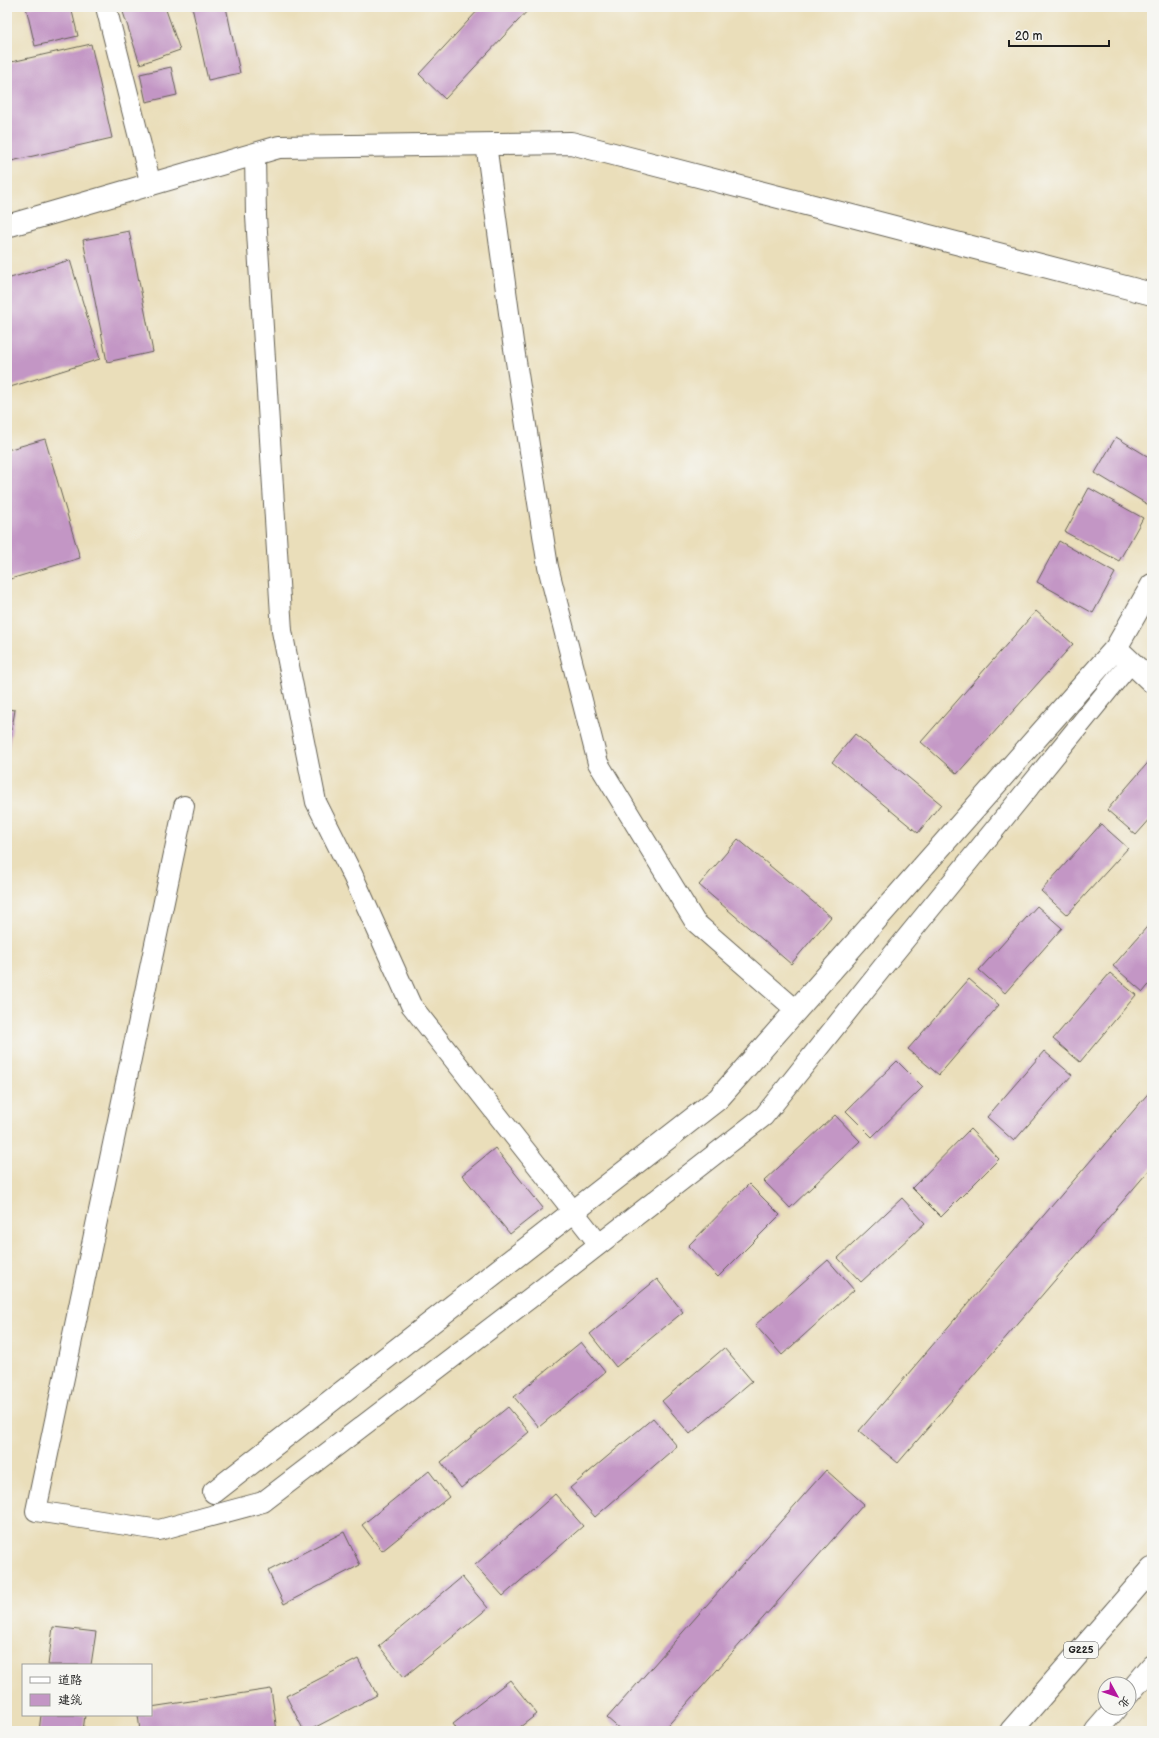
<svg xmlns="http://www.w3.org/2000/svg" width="1159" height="1738" viewBox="0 0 1159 1738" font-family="'Balsamiq Sans','LXGW WenKai TC',sans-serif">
<rect width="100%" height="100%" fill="#f6f6f2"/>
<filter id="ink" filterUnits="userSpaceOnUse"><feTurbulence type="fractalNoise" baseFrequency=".025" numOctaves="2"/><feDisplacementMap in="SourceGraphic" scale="8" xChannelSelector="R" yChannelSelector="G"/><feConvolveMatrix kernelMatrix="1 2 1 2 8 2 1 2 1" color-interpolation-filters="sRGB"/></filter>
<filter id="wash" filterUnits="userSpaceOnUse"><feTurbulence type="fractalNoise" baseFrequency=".012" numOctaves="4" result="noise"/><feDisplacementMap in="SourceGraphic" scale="16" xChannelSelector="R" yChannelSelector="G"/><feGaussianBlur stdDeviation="0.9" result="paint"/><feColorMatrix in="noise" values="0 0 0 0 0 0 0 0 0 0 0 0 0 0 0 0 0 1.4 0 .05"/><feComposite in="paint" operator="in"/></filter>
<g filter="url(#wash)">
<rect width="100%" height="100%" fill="#eadeba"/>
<g id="blocks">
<path fill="#c396c5" d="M26,7H71L78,36L35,46Z
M127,7H165L180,50L140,64L122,9Z
M192,7H226L240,73L208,80Z
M481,7H531L445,99L419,74Z
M91,44L112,138L7,162V63Z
M171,67L177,95L146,102L140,74Z
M129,231L153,352L107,362L83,240Z
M70,260L100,359L7,388V279Z
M1116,437L1152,459V507L1095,473Z
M45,439L80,558L7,580V450Z
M1089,488L1143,518L1119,561L1065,532Z
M1059,541L1115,573L1093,613L1037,582Z
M1036,611L1073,644L957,774L921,742Z
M7,709L15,710L8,752H7Z
M855,734L941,804L918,833L832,762Z
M1152,758V817L1136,835L1107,810Z
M1101,824L1128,848L1067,915L1041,891Z
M738,839L831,917L791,964L699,885Z
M1037,906L1062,928L1005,993L979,970Z
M1152,921V981L1143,992L1113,966Z
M1110,973L1136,995L1080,1062L1053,1039Z
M969,979L999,1005L939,1075L908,1049Z
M1044,1051L1072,1075L1014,1141L987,1117Z
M897,1061L923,1087L872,1137L846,1111Z
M1152,1089V1167L898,1463L859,1431Z
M835,1115L860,1141L790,1208L764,1181Z
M970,1129L999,1159L941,1217L912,1188Z
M495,1148L543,1208L510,1234L462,1175Z
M749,1184L780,1215L718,1277L688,1246Z
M902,1198L925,1223L861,1282L838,1258Z
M828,1260L854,1290L782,1355L755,1325Z
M657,1279L683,1312L616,1367L590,1334Z
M581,1342L605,1372L539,1427L514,1397Z
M724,1348L752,1381L690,1434L662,1401Z
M508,1407L529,1432L461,1488L441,1462Z
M653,1418L677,1446L595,1517L570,1488Z
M826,1470L864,1504L663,1731H622L607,1718Z
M429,1471L449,1497L382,1551L362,1525Z
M555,1494L583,1526L503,1596L475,1565Z
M344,1532L360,1565L284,1604L268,1571Z
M462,1577L488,1608L404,1677L379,1646Z
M53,1627L96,1632L91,1665H48Z
M358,1659L377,1695L308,1731H304L286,1696Z
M510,1680L537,1714L515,1731H458L453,1724Z
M271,1689L277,1731H140L138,1715H151V1707Z
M41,1715H85L83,1731H39Z"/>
</g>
</g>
<g filter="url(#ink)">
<use href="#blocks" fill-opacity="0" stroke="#646053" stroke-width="1"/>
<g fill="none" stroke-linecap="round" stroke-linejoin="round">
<defs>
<path id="service" d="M106,7L151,185
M486,144L513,342L548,567L598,763L695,922L796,1010
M255,155L256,216L282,631L316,802L353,876L411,1005L599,1244
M184,806L36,1511L159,1530L263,1502L538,1292L764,1116L886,963L1131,662"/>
<path id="minor" d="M7,226L279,147L571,143L1152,294
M1116,648L1152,682
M214,1492L718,1099L1116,648L1152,585"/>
<path id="trunk" d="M1129,1693L1152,1666
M1011,1731L1152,1569
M1096,1731L1116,1708"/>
</defs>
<use href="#service" stroke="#646053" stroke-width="22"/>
<use href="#minor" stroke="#646053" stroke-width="24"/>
<use href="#trunk" stroke="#646053" stroke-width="24"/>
<use href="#service" stroke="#fff" stroke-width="20"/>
<use href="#minor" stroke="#fff" stroke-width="22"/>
<use href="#trunk" stroke="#fff" stroke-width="22"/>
</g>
</g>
<g text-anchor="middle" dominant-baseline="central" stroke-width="3.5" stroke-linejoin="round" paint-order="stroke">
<rect fill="#f6f6f2" stroke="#5d5d5c" stroke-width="1" x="1064" y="1642" width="34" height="16" rx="3"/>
<g font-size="10" font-weight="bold" fill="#1c1c1c">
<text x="1081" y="1650">G225</text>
</g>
</g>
<rect width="1159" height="1738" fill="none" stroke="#f6f6f2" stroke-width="24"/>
<rect x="22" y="1664" width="130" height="52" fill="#f6f6f2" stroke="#9f9f9c"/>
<rect x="30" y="1677" width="20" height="6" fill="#ffffff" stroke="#9f9f9c"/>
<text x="58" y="1684" font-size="12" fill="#1c1c1c">道路</text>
<rect x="30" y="1694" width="20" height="12" fill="#c396c5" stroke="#9f9f9c"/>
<text x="58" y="1704" font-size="12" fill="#1c1c1c">建筑</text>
<g transform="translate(1117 1696) rotate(130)"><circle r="19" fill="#f6f6f2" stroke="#9f9f9c"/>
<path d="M0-3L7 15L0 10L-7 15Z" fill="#b5179e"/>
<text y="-6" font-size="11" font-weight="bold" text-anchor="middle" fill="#1c1c1c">北</text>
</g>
<path d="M1009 40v6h100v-6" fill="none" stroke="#1c1c1c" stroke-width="2"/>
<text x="1015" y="40" font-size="12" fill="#1c1c1c" stroke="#f6f6f2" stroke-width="3" paint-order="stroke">20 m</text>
</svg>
